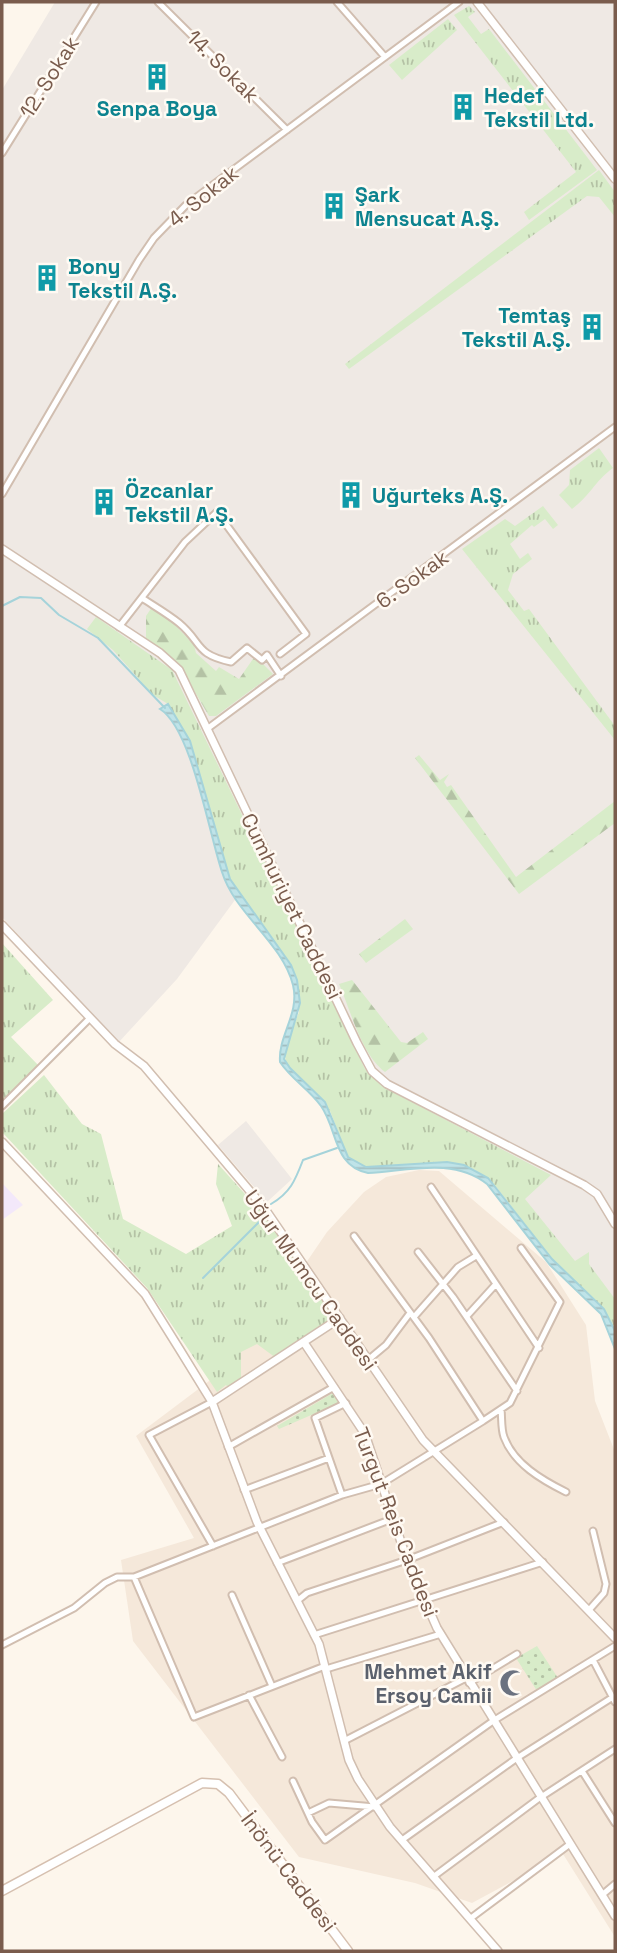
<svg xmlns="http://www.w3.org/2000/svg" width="617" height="1953" viewBox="0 0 617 1953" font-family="'Space Grotesk',sans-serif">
<defs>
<pattern id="grass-tufts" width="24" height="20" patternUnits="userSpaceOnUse" patternTransform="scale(1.75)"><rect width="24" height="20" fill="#d8ecc9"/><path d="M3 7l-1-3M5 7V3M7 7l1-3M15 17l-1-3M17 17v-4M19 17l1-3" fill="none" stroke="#b4c2a5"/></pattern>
<pattern id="forest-firs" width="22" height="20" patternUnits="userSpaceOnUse" patternTransform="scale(1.75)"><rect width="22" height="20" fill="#d8ecc9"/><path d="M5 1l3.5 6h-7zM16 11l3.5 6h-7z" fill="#b4c2a5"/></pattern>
<pattern id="park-dots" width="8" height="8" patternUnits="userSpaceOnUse" patternTransform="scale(1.75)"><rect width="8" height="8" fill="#d8ecc9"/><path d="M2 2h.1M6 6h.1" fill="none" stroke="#b4c2a5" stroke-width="1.8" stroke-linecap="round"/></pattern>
<pattern id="water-rules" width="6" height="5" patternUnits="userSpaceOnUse" patternTransform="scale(1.75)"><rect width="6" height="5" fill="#bfe3e8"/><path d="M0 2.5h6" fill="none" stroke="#a0bbbe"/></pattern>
</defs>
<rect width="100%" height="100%" fill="#fdf6ec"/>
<path fill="#f5e8da" d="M419,1170L439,1171L546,1262L586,1325L595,1401L615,1452V1937L563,1854L472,1903L415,1883L299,1857L133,1641L121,1560L194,1538L136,1436L225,1369L295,1279L327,1232L364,1192L386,1177Z"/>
<path fill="#efe9e4" d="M55,2H615V1312L508,1184L418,1129L386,1151L315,1002L243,889L177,979L118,1043L2,917V90Z
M246,1121L292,1179L267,1202L218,1145Z"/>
<path fill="#f3e8fa" d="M2,1183L23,1205L2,1220Z"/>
<path fill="url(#grass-tufts)" d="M469,6L475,12L468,17L481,34L489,29L597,170L529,220L524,212L576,172L454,15Z
M448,19L457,30L402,80L389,65Z
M599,170L615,192V217L599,197L587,196L349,369L345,364Z
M599,448L613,468C594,482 590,496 572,509L559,495L569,485L570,470Z
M543,506L558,525L553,529L545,519L534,527L532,525L510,544L520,559L528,553L532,559L513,574L508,590L524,611L529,609L615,726V740L462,549L505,519L515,526Z
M96,617L172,670L365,1069L387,1089L551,1175L525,1199L575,1261L589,1252V1264L615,1299V1331L604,1309L552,1259L497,1188L475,1170L464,1165L426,1163L366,1167L348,1157L330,1111L286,1063L284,1049L299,1012L297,980L230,879L190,741L168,704L153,695L113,650L87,629Z
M2,943L53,1000L11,1037L39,1066L2,1102Z
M44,1075L82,1124L101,1134L123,1219L186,1254L232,1226L216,1184L218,1164L264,1215L335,1318L276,1358L257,1344L241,1352V1381L229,1388L226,1385L217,1392L147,1288L2,1132V1114Z"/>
<path fill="url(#forest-firs)" d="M152,607L174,624L194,645L196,653L216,671L219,667L239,679L255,656L273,674L216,716H209L178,663L146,639V616Z
M419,755L440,780L449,774L444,782L447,787L451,785L516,877L615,801V823L519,894L415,758Z
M405,919L413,929L366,963L359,954Z
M352,980L401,1042L407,1043L423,1032L428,1039L385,1072C361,1054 351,1011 339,984Z"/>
<path fill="url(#park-dots)" d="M333,1393L339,1403L279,1429L277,1426Z
M537,1646L558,1678L537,1691L516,1658Z"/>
<path fill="url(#water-rules)" stroke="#a5d3da" stroke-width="2" d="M168,704L190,741L230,879L291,965L297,980L300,1003L284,1059L290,1068L325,1102L348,1157L366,1167L447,1162L464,1165L488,1178L552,1259L604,1309L615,1331V1349L601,1314L550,1265L487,1184C453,1157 408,1171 368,1173C333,1166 338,1130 321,1106C309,1089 291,1079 280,1062C278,1035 300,1014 293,985C282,942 235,914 222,872C209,834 192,729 160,709Z"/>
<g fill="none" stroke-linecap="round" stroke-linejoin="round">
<path stroke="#a5d3da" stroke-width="2" d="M2,606L20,597L41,598L59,615L98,638L165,708
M271,1204C290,1193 295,1181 303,1160L337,1148
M203,1278L264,1217"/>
<defs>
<path id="minor" d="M158,2L287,130
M337,2L385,57
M2,153L96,2
M2,494L139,260L154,238L186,205L459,2
M142,598C154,606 168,614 179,623C203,643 194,654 231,662L247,648L262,660L267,655L281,676
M119,627L185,542L217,512L306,634L280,654
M207,729L615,427
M2,1106L90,1018
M431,1187L539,1348
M354,1236L429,1338L483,1421
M418,1252L453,1297L517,1391
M467,1316L496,1284
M414,1317L458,1267L476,1256
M368,1360L386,1345L410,1313
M212,1402L149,1435L213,1546
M501,1409C502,1418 501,1429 504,1437C514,1464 542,1480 566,1492
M228,1447L334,1387
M244,1490L329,1458
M342,1495L315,1418L346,1403
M277,1563L392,1519
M134,1577L194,1717L325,1666
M232,1595L272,1686
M297,1601L307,1593L407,1560L504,1522
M589,1610L604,1593L606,1584L593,1531
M314,1635L543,1562
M2,1645L74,1608L105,1583L117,1577H134L342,1495L381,1484L483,1421L510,1403L560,1302L521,1248
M593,1660L615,1702
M326,1669L441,1634
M469,1683L517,1654
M249,1695L282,1757
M344,1741L466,1678
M582,1771L615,1823
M293,1781L312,1822L325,1840L493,1721L615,1646
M308,1813L329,1803L375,1807
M402,1840L517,1758L613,1697
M433,1877L538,1799L615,1749
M602,1895L615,1884
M471,1918L570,1844"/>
<path id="tertiary" d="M477,2L615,179
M2,549L160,653L179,670L357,1043L372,1071L387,1084L584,1185L597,1194L615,1224
M2,925L115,1044L144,1066L265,1209L423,1440L615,1638
M2,1142L145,1294L180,1350L212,1402L257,1522L319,1644L349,1760L358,1779L390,1827L498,1951
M305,1344L365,1434L407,1560L437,1628L615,1916
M212,1402L340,1318"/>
<path id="secondary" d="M2,1891L202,1783L218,1784L229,1793L348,1951"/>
</defs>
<use href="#minor" stroke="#d1beb0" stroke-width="9"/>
<use href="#tertiary" stroke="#d1beb0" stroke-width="10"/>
<use href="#secondary" stroke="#d6c0b0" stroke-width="11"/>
<use href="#minor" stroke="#fff" stroke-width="5"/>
<use href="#tertiary" stroke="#fff" stroke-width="7"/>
<use href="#secondary" stroke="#fff" stroke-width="8"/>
</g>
<defs>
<symbol id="building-bare" viewBox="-9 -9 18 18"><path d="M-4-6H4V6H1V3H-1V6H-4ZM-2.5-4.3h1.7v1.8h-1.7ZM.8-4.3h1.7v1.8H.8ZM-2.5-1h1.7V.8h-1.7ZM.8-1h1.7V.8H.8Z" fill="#0f9aa8" stroke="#fffaf3" stroke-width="2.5" paint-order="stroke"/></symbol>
<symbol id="mosque-bare" viewBox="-9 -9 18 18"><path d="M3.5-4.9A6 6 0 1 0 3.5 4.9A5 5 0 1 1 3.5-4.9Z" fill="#6b7280" stroke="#fffaf3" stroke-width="2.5" paint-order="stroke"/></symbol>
</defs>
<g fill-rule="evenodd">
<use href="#building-bare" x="138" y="58" width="38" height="38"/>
<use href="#building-bare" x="444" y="88" width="38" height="38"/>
<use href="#building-bare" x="315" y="187" width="38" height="38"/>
<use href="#building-bare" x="28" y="259" width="38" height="38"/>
<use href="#building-bare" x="573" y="308" width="38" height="38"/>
<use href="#building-bare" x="332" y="476" width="38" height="38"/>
<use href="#building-bare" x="85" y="483" width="38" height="38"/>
<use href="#mosque-bare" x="494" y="1664" width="38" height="38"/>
</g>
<g text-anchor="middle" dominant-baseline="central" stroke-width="5" stroke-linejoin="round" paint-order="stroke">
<g font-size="21" fill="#7a5c4d" stroke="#fffaf3">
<text transform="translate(223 66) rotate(45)">14. Sokak</text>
<text transform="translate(49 77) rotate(-58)">12. Sokak</text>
<text transform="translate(203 196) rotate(-39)">4. Sokak</text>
<text transform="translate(412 579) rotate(-36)">6. Sokak</text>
<text transform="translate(292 906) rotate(64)">Cumhuriyet Caddesi</text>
<text transform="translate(311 1280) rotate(55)">Uğur Mumcu Caddesi</text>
<text transform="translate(396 1522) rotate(69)">Turgut Reis Caddesi</text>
<text transform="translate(289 1872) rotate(53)">İnönü Caddesi</text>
</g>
<g font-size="21" font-weight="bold" fill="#0d838f" stroke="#fffaf3" text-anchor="start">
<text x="484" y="95">Hedef<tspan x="484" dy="24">Tekstil Ltd.</tspan></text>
<text x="157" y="108" text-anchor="middle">Senpa Boya</text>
<text x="355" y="194">Şark<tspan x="355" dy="24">Mensucat A.Ş.</tspan></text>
<text x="68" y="266">Bony<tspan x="68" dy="24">Tekstil A.Ş.</tspan></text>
<text x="571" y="315" text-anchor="end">Temtaş<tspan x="571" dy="24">Tekstil A.Ş.</tspan></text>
<text x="125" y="490">Özcanlar<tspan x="125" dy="24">Tekstil A.Ş.</tspan></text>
<text x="372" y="495">Uğurteks A.Ş.</text>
</g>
<g font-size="21" font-weight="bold" fill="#5b616d" stroke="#fffaf3" text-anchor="end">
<text x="492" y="1671">Mehmet Akif<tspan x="492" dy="24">Ersoy Camii</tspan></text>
</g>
</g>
<rect width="617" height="1953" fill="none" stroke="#7a5c4d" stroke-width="7"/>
</svg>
